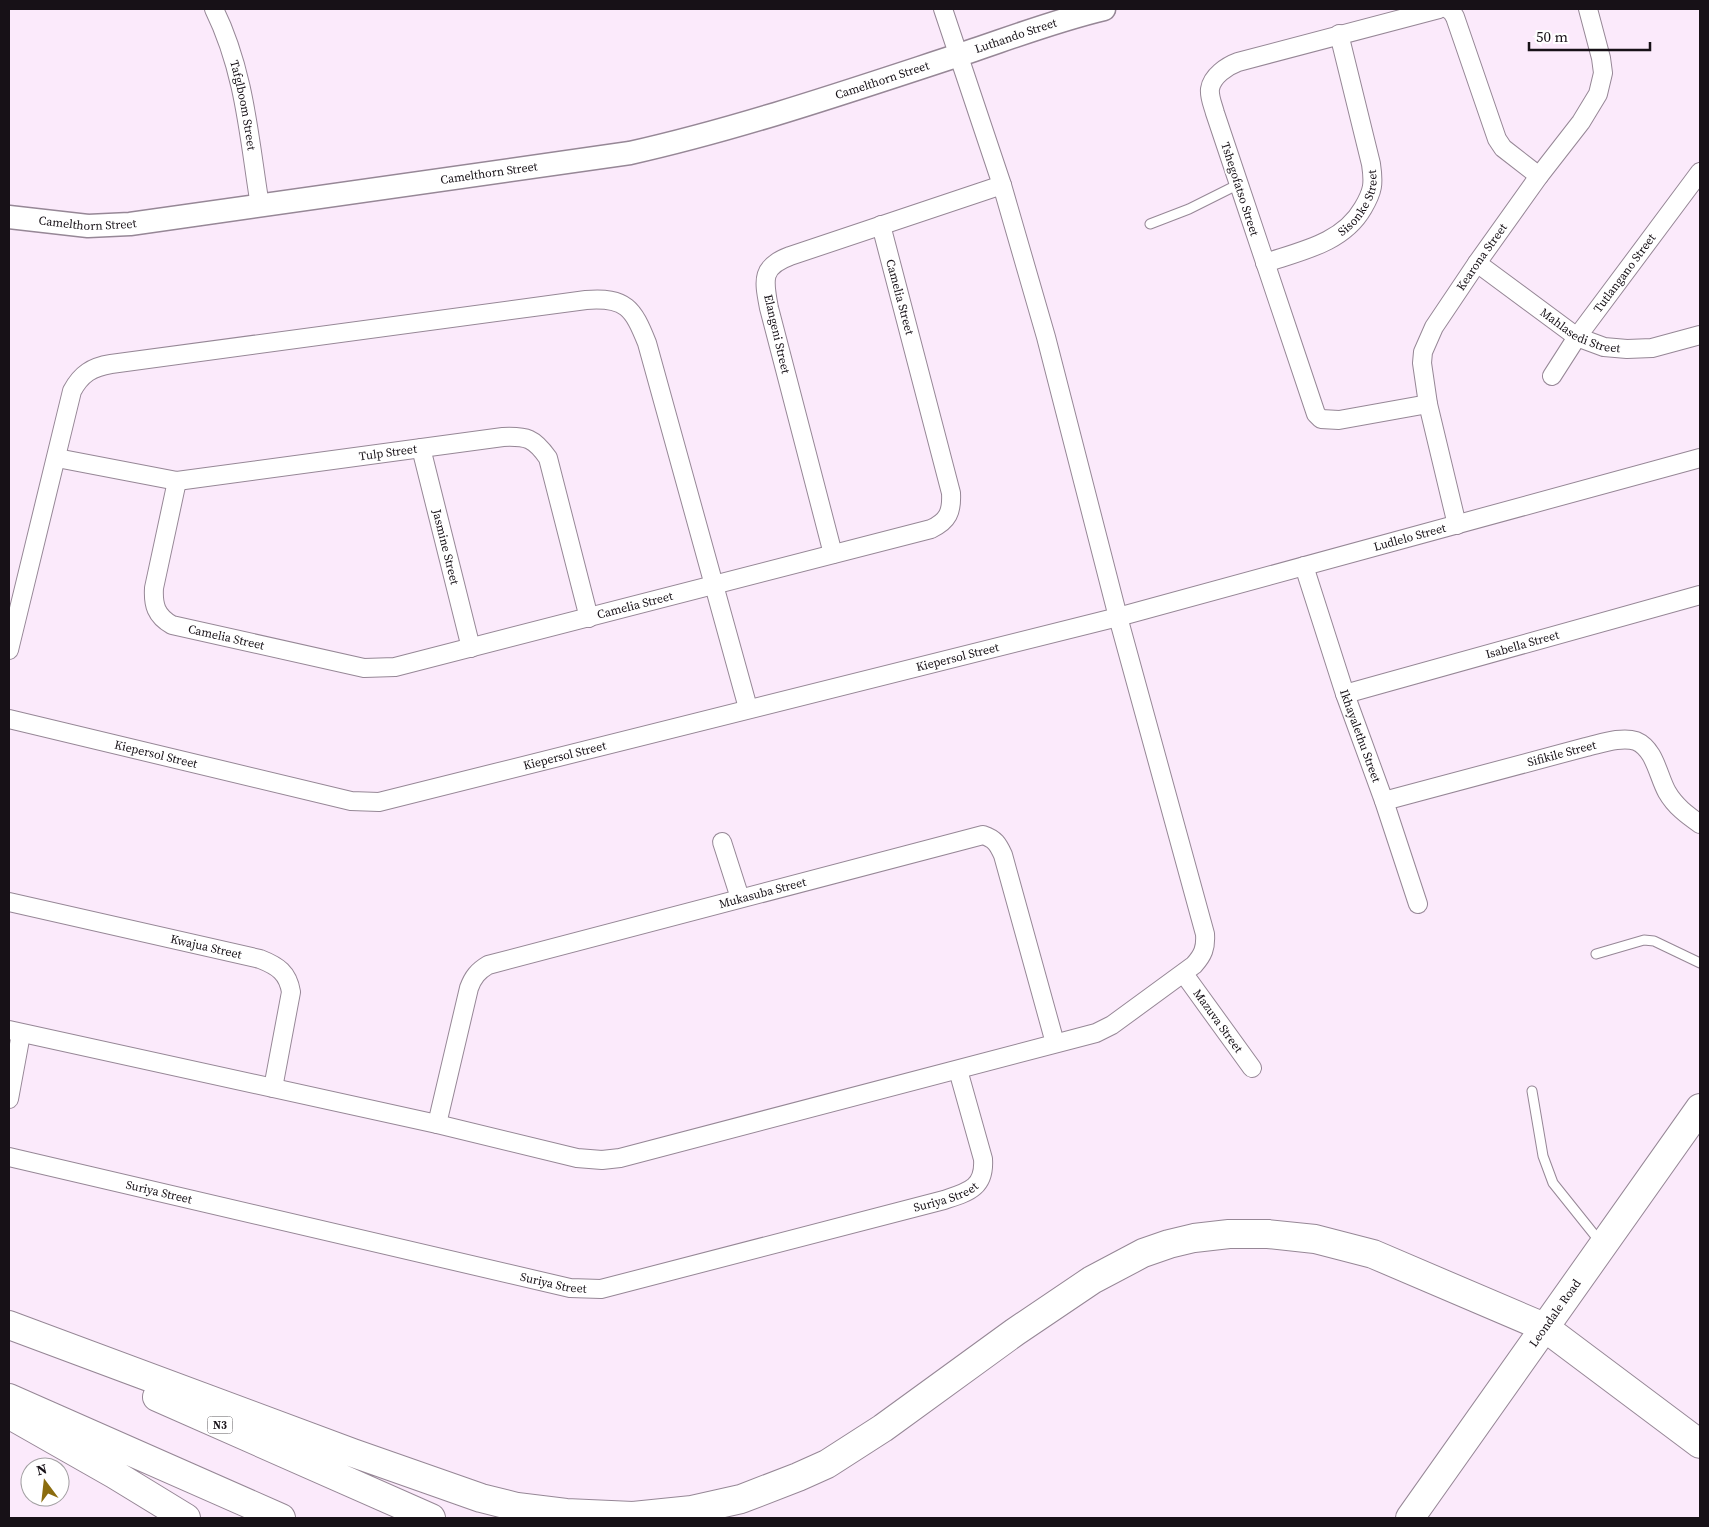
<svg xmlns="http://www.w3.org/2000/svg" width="1709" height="1527" viewBox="0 0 1709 1527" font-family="'Source Serif 4',serif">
<rect width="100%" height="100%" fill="#fbeafb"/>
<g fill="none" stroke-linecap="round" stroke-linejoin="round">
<defs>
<path id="service" d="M1150,224L1189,209L1239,184
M1596,954L1644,940L1654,941L1700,963
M1532,1091L1543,1156L1553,1183L1601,1243"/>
<g id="minor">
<path id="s1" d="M214,9C245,72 249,138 260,206"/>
<path d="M1448,9L1452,12L1455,17L1497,139L1503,148L1539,176"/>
<path id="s2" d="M1265,263C1301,251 1343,243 1363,208C1373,191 1374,184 1371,164L1339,34"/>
<path id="s3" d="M1477,263L1577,337L1604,347L1627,349L1652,348L1700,335"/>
<path id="s4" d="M1552,376L1577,337L1700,172"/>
<path d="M1428,404L1339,420L1321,419L1316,414L1215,113C1213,105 1209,97 1210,89C1212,76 1227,66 1238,62L1439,9"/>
<path id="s5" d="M421,448L471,648"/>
<path id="s6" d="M57,458L177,481L503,437C527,436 534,438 548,458L589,618"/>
<path id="s7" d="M177,481L154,588C153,605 156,616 172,625L364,668L395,667L931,529C948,521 952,512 951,493L881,225"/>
<path id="s8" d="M1457,525L1428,404L1422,363L1423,352L1434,327L1477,263L1539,176L1581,122L1598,94L1603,73L1601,58L1588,9"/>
<path d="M833,554L769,308C764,281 760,267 790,256L1002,185"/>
<path id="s9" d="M1304,566L1345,694L1384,801L1418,904"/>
<path d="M9,650L72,391C81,374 92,367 111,364L586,300C626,297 633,308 647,343L748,708"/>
<path id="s10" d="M1345,694L1700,595"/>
<path id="s11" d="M9,719L351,801L379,802L1118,617L1700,458"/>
<path id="s12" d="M1384,801L1586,747C1600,744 1621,736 1636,741C1655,749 1658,776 1667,792C1675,806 1687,815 1700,824"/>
<path d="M722,842L740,898"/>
<path id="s13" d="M9,902L260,959C278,966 288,973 291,992L273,1088"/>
<path id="s14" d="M1184,974L1252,1068"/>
<path d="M9,1030L437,1124L577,1158L602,1160L620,1158L1096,1033L1112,1025L1194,965C1203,955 1206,948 1205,934L1118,617L1046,337L1002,185L943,9"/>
<path d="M9,1099L21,1034"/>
<path id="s15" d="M437,1124L469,988C473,977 478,971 488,965L983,835C995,839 998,844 1003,855L1055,1043"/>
<path id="s16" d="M9,1157L570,1288L601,1289L944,1200C968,1192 985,1188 983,1159L958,1070"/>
</g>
<g id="tertiary">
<path id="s17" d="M9,217L88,226L130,224L630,153C741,128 849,91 956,56C1005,40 1053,21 1104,9"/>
</g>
<g id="primary">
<path id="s18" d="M1410,1518L1700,1108"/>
</g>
<path id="motorway" d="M9,1325L353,1453L481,1498L517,1507L566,1513L633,1516L692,1510L741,1499L798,1477L827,1464L883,1428L1015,1332L1092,1280L1143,1253L1169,1244L1194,1238L1229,1234H1268L1315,1239L1373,1254L1544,1327L1700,1444
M157,1397L431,1518
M9,1398L281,1518
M12,1416L114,1474L186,1518"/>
</defs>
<use href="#service" stroke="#968796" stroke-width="11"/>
<use href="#minor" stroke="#968796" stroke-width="20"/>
<use href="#tertiary" stroke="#968796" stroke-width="25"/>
<use href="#primary" stroke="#968796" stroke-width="30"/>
<use href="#motorway" stroke="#968796" stroke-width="30"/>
<use href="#service" stroke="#fff" stroke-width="9"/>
<use href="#minor" stroke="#fff" stroke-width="18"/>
<use href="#tertiary" stroke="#fff" stroke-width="22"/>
<use href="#primary" stroke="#fff" stroke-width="28"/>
<use href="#motorway" stroke="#fff" stroke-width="28"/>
</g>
<g text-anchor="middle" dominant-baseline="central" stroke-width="4" stroke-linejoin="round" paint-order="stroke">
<rect fill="#fff" stroke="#5d585d" stroke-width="1" x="207.5" y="1416.5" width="25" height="17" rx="4"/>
<g font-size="11" font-weight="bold" fill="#171117">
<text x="220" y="1425">N3</text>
</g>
<g font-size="12" fill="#171117" stroke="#fff">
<text stroke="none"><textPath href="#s17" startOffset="1030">Luthando Street</textPath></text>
<text stroke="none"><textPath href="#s17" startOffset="889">Camelthorn Street</textPath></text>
<text stroke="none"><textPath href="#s1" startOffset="101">Tafglboom Street</textPath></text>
<text stroke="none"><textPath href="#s17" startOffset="484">Camelthorn Street</textPath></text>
<text transform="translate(1240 189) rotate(72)">Tshegofatso Street</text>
<text stroke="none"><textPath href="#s2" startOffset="118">Sisonke Street</textPath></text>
<text stroke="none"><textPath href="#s17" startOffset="79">Camelthorn Street</textPath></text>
<text stroke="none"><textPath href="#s8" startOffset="289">Kearona Street</textPath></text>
<text stroke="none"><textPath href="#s4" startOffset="126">Tutlangano Street</textPath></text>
<text transform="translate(900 297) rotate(75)">Camelia Street</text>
<text stroke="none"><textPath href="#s3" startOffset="125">Mahlasedi Street</textPath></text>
<text transform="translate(777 334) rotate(77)">Elangeni Street</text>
<text stroke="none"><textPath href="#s6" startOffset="335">Tulp Street</textPath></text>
<text stroke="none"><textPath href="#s11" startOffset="1444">Ludlelo Street</textPath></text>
<text stroke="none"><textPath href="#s5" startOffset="102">Jasmine Street</textPath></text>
<text stroke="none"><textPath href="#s7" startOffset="629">Camelia Street</textPath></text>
<text stroke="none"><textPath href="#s7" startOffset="209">Camelia Street</textPath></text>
<text stroke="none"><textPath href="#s10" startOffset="184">Isabella Street</textPath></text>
<text stroke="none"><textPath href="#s11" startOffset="976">Kiepersol Street</textPath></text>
<text stroke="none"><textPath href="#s9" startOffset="179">Ikhayalethu Street</textPath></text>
<text stroke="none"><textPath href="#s11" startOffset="151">Kiepersol Street</textPath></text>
<text stroke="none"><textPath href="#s12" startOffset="184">Sifikile Street</textPath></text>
<text stroke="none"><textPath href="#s11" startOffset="571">Kiepersol Street</textPath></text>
<text stroke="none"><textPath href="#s15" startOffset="454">Mukasuba Street</textPath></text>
<text stroke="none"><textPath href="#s13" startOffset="202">Kwajua Street</textPath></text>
<text stroke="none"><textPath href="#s14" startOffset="58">Mazuva Street</textPath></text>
<text stroke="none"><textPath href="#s16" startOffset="154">Suriya Street</textPath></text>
<text stroke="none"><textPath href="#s16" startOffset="964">Suriya Street</textPath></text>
<text stroke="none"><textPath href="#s16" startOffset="559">Suriya Street</textPath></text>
<text stroke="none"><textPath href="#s18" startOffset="251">Leondale Road</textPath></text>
</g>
</g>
<rect width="1709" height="1527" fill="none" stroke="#171117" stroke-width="20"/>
<g transform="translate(45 1482) rotate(345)"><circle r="24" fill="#ffffff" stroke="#a2a0a2"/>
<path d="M0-4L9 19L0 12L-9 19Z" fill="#8b6c0e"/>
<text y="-8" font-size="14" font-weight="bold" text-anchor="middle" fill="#171117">N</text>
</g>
<path d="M1529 42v8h121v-8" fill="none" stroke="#171117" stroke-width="2.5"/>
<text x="1536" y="42" font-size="15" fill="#171117" stroke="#ffffff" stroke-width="4" paint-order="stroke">50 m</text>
</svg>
